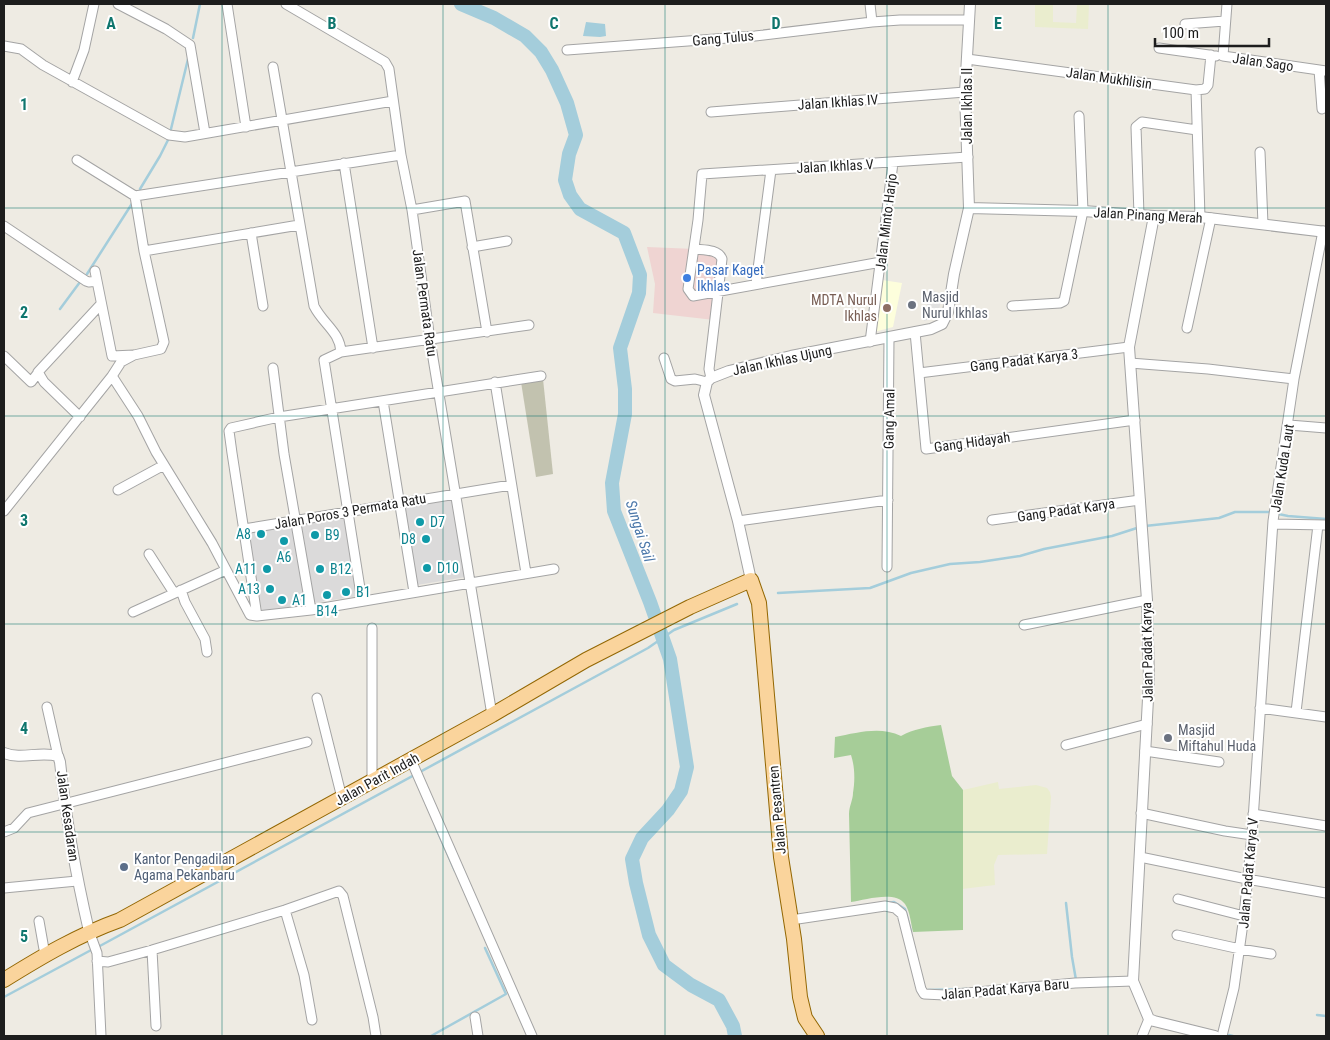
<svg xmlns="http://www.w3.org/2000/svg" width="1330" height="1040" viewBox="0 0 1330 1040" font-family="'Roboto Condensed',sans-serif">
<rect width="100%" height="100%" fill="#eeebe3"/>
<path fill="#dbdada" d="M453,497L466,577L417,585L405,504Z
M345,514L358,596L314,603L301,521Z
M292,524L305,605L262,612L248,531Z"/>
<path fill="#efd4d2" d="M647,247L695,249L721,255L714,320L653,313L655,284Z"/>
<path fill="#fdfedc" d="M882,280L902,283L893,327L874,332Z"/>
<path fill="#c2c2af" d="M543,379L553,474L536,477L521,382Z"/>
<path fill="#eaedce" d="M1035,4H1053V22L1076,23L1077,4H1089L1088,29L1035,27Z
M998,782L999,789L1036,785L1047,788L1050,792L1051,797L1047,854L998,855L994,865L995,885L962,889L963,790Z"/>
<path fill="#a6cd98" d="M941,725L952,776L963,790V930L913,932C911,924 910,911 905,904C895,890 865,900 851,902L849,814C849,806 853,800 853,793C855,781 855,767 851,755L834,758L835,737C857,733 880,726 901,736C914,729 926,727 941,725Z"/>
<path fill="#e1e1e1" d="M930,290L943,294L937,317L924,321Z"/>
<path fill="#a4cddb" d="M586,22L605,24L606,36L600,37L583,36Z"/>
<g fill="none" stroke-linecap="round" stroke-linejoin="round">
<path stroke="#a4cddb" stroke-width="2.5" d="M193,38L200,4
M171,129L189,55
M140,189L160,156L168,140
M87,274L133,202
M60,309L80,282
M1145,526L1219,518L1235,512H1269L1288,516L1326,519
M778,593L870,588L911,573L950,564L980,562L1020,556L1044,549L1112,536L1140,527
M436,828L455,871
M887,903L894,902L905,909L911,932
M1066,903L1072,957L1076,980
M98,947L648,648L674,630L737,604
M928,990L967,989
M4,997L93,949
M1317,1015L1326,1016
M1229,1035L1233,1036
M431,1036L506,994L485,948"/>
<path stroke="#a4cddb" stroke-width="14" d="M461,4L494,18L525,36L541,52L552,70L567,103L576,135L569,154L565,180L570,195L580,209L624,233L640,275L639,293L620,348L625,389V414L612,483L614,511L650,602L670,659L687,767L681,791L668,810L642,838L632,859L636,883L649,935L664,965L691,985L719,1000L733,1026L735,1036"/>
<defs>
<path id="minor" d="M118,4L166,29L190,45L205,133
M227,4L246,127
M286,4L385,62L389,69L401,155
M870,4L872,22
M1227,4L1223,56L1326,71
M1185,24L1225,21
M4,46L21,49L43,65L169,135L185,137L393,101
M1159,48L1216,56
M567,50L755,36L872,22L900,20H969
M967,59L1196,90L1205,89L1208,85L1211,55
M273,67L314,306C323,324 340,332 341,352
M1319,70L1322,109
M72,82L84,50L94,4
M1196,90L1200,217
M711,112L965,92
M1260,152L1263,224
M77,160L135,196
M344,163L373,348
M135,196L401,155L412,210L430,340L492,715
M412,210L465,201L487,332
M1139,215L1136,127L1142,122L1197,130
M4,226L86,281L89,282L97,281
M251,233L263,306
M472,247L507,241
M695,249C704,250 718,249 722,259L709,369L711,378
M144,251L299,225
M881,262L693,296L688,289L698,220L702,174L968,157
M95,271L112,356L134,355L161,349L164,342L144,251L135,196
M756,284L771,170
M1012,306L1060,303L1064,301L1083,211L1079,116
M1187,328L1211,218
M915,332L926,449L1135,420
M870,342L893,163
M134,355L121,362L112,376L138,416L156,452L212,543L250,615L257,616L311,610L554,569
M4,356L31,382L38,373
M664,358L671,379L675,381L695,379L707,382
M1130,363L1208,369L1294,379
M273,368L284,454L311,610
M919,373L1129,347
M495,382L526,573
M383,401L414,592
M80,417L44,382L38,372L101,304
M1289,425L1326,428
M118,490L164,465
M4,511L112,376
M992,520L1140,500
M738,521L888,500
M1273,524L1326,525
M244,529L511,485
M149,554L174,593
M887,567L889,338
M181,590L185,602L205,639L207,652
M362,601L324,360L341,352L529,325
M133,612L226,570
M257,616L232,453L229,431L231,428L279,417L541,376
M1024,625L1147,600
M372,628V781
M317,698L342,798
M47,707L58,756
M1260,708L1326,717
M1296,712L1318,525
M1066,745L1147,724
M1145,751L1219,762
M411,760L532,1036
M1141,813L1225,831L1252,835
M1253,814L1326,826
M4,832L14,828L28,813L307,742
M1140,857L1247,879L1326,893
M4,888L77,881
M1178,899L1244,916
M285,910L304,975L312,1020
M791,920L885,906L895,908L902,914L921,989L924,994L945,995L1075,983L1133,981
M39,921L45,955
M89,931L97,953L101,1036
M1177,935L1240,949L1271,954
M152,950L156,1026
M97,961L108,962L152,950L285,910L339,891L343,896L373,1017L376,1036
M475,1017L478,1036
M1142,1036L1149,1019
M1222,1036L1234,988L1244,916L1252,835L1273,521L1294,379L1323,231"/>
<path id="tertiary" d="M969,208L1083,211L1154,216L1200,217L1326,232
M1154,216L1129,347L1147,600L1149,680L1133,981L1149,1019L1154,1021L1215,1036
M751,580L738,521L704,395L707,382L711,378L729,371L791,356L931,329L942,324L948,312L954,274L969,208L965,92L970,4
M4,753C22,760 39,751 58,756L60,762C66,820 76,875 89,931"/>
<path id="primary" d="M4,980C41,957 78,935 120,920L492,715L586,660L690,607L751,580L759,603L781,857L794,939L800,997L805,1018L817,1036"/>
</defs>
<use href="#minor" stroke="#a4a4a4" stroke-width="11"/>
<use href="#tertiary" stroke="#a4a4a4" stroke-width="12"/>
<use href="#primary" stroke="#936703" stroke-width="16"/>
<use href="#minor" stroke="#fff" stroke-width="9"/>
<use href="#tertiary" stroke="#fff" stroke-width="10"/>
<use href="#primary" stroke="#fad49c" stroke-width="14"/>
</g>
<path fill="none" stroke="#0f766e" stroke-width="1" stroke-opacity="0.55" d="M222,4V1036M443,4V1036M665,4V1036M887,4V1036M1108,4V1036M4,208H1326M4,416H1326M4,624H1326M4,832H1326"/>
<circle fill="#3f7fe0" stroke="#fff" stroke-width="2" cx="687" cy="278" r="5"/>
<g fill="#6b7280" stroke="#fff" stroke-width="2">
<circle cx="912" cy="305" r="5"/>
<circle cx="1168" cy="738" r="5"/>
</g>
<circle fill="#8d6e63" stroke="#fff" stroke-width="2" cx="887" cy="308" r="5"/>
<g fill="#0f9aa8" stroke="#fff" stroke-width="2">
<circle cx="420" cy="522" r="5"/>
<circle cx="261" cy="534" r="5"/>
<circle cx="315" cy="535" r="5"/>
<circle cx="426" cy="539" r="5"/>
<circle cx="284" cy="541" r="5"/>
<circle cx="427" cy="568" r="5"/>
<circle cx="267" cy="569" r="5"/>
<circle cx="320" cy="569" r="5"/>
<circle cx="270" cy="589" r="5"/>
<circle cx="346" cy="592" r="5"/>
<circle cx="327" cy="595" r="5"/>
<circle cx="282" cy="600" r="5"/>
</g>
<circle fill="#5c6f8a" stroke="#fff" stroke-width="2" cx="124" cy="867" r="5"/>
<g text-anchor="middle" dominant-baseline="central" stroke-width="4" stroke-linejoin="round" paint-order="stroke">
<g font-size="14" fill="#1d1d1d" stroke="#fff">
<text transform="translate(723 38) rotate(-5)">Gang Tulus</text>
<text transform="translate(1263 62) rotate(8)">Jalan Sago</text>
<text transform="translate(1109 78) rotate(8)">Jalan Mukhlisin</text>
<text transform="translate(838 102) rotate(-4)">Jalan Ikhlas IV</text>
<text transform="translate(967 106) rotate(-90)">Jalan Ikhlas II</text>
<text transform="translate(835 166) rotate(-3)">Jalan Ikhlas V</text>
<text transform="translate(1148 215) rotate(3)">Jalan Pinang Merah</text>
<text transform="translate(886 222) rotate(-83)">Jalan Minto Harjo</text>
<text transform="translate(425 303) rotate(82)">Jalan Permata Ratu</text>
<text transform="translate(782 360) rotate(-12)">Jalan Ikhlas Ujung</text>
<text transform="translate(1024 360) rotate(-7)">Gang Padat Karya 3</text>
<text transform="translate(889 419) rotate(-89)">Gang Amal</text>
<text transform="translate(972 442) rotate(-8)">Gang Hidayah</text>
<text transform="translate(1282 468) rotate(-81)">Jalan Kuda Laut</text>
<text transform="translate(1066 510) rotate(-8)">Gang Padat Karya</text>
<text transform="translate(350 511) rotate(-10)">Jalan Poros 3 Permata Ratu</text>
<text transform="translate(1147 652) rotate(-91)">Jalan Padat Karya</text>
<text transform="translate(377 779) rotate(-29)">Jalan Parit Indah</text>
<text transform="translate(777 810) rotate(-95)">Jalan Pesantren</text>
<text transform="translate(68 816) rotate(82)">Jalan Kesadaran</text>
<text transform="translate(1248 873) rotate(-85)">Jalan Padat Karya V</text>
<text transform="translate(1005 989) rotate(-5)">Jalan Padat Karya Baru</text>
</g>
<g font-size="14" fill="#366cbe" stroke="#fff" text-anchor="start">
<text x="697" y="270">Pasar Kaget<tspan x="697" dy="16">Ikhlas</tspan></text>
</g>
<g font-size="14" fill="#5b616d" stroke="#fff" text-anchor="start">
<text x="922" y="297">Masjid<tspan x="922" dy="16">Nurul Ikhlas</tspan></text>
<text x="1178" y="730">Masjid<tspan x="1178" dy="16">Miftahul Huda</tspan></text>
</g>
<g font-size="14" fill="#785e54" stroke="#fff" text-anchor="end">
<text x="877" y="300">MDTA Nurul<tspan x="877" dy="16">Ikhlas</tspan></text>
</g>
<g font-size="14" fill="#0d838f" stroke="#fff" text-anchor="start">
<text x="430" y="522">D7</text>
<text x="251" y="534" text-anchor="end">A8</text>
<text x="325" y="535">B9</text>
<text x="416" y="539" text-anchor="end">D8</text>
<text x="284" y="557" text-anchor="middle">A6</text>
<text x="437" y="568">D10</text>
<text x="257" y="569" text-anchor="end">A11</text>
<text x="330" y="569">B12</text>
<text x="260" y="589" text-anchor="end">A13</text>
<text x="356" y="592">B1</text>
<text x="292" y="600">A1</text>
<text x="327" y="611" text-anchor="middle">B14</text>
</g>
<g font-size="14" fill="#4e5e75" stroke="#fff" text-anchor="start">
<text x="134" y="859">Kantor Pengadilan<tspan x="134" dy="16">Agama Pekanbaru</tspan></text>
</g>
<g font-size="15" font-style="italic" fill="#4c78aa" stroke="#fff">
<text transform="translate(640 531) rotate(72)">Sungai Sail</text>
</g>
</g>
<g font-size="16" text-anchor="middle" font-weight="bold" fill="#0f766e" stroke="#fff" stroke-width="4" stroke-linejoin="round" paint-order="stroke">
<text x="111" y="29">A</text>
<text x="332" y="29">B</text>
<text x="554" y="29">C</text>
<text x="776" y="29">D</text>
<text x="998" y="29">E</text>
<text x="24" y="110">1</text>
<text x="24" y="318">2</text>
<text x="24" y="526">3</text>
<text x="24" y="734">4</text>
<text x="24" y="942">5</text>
</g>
<rect width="1330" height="1040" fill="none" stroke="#1d1d1d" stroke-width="10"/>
<path d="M1155 38v8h114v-8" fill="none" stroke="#1d1d1d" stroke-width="2.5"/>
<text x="1162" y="38" font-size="15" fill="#1d1d1d" stroke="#ffffff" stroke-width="4" paint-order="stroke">100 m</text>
</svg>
